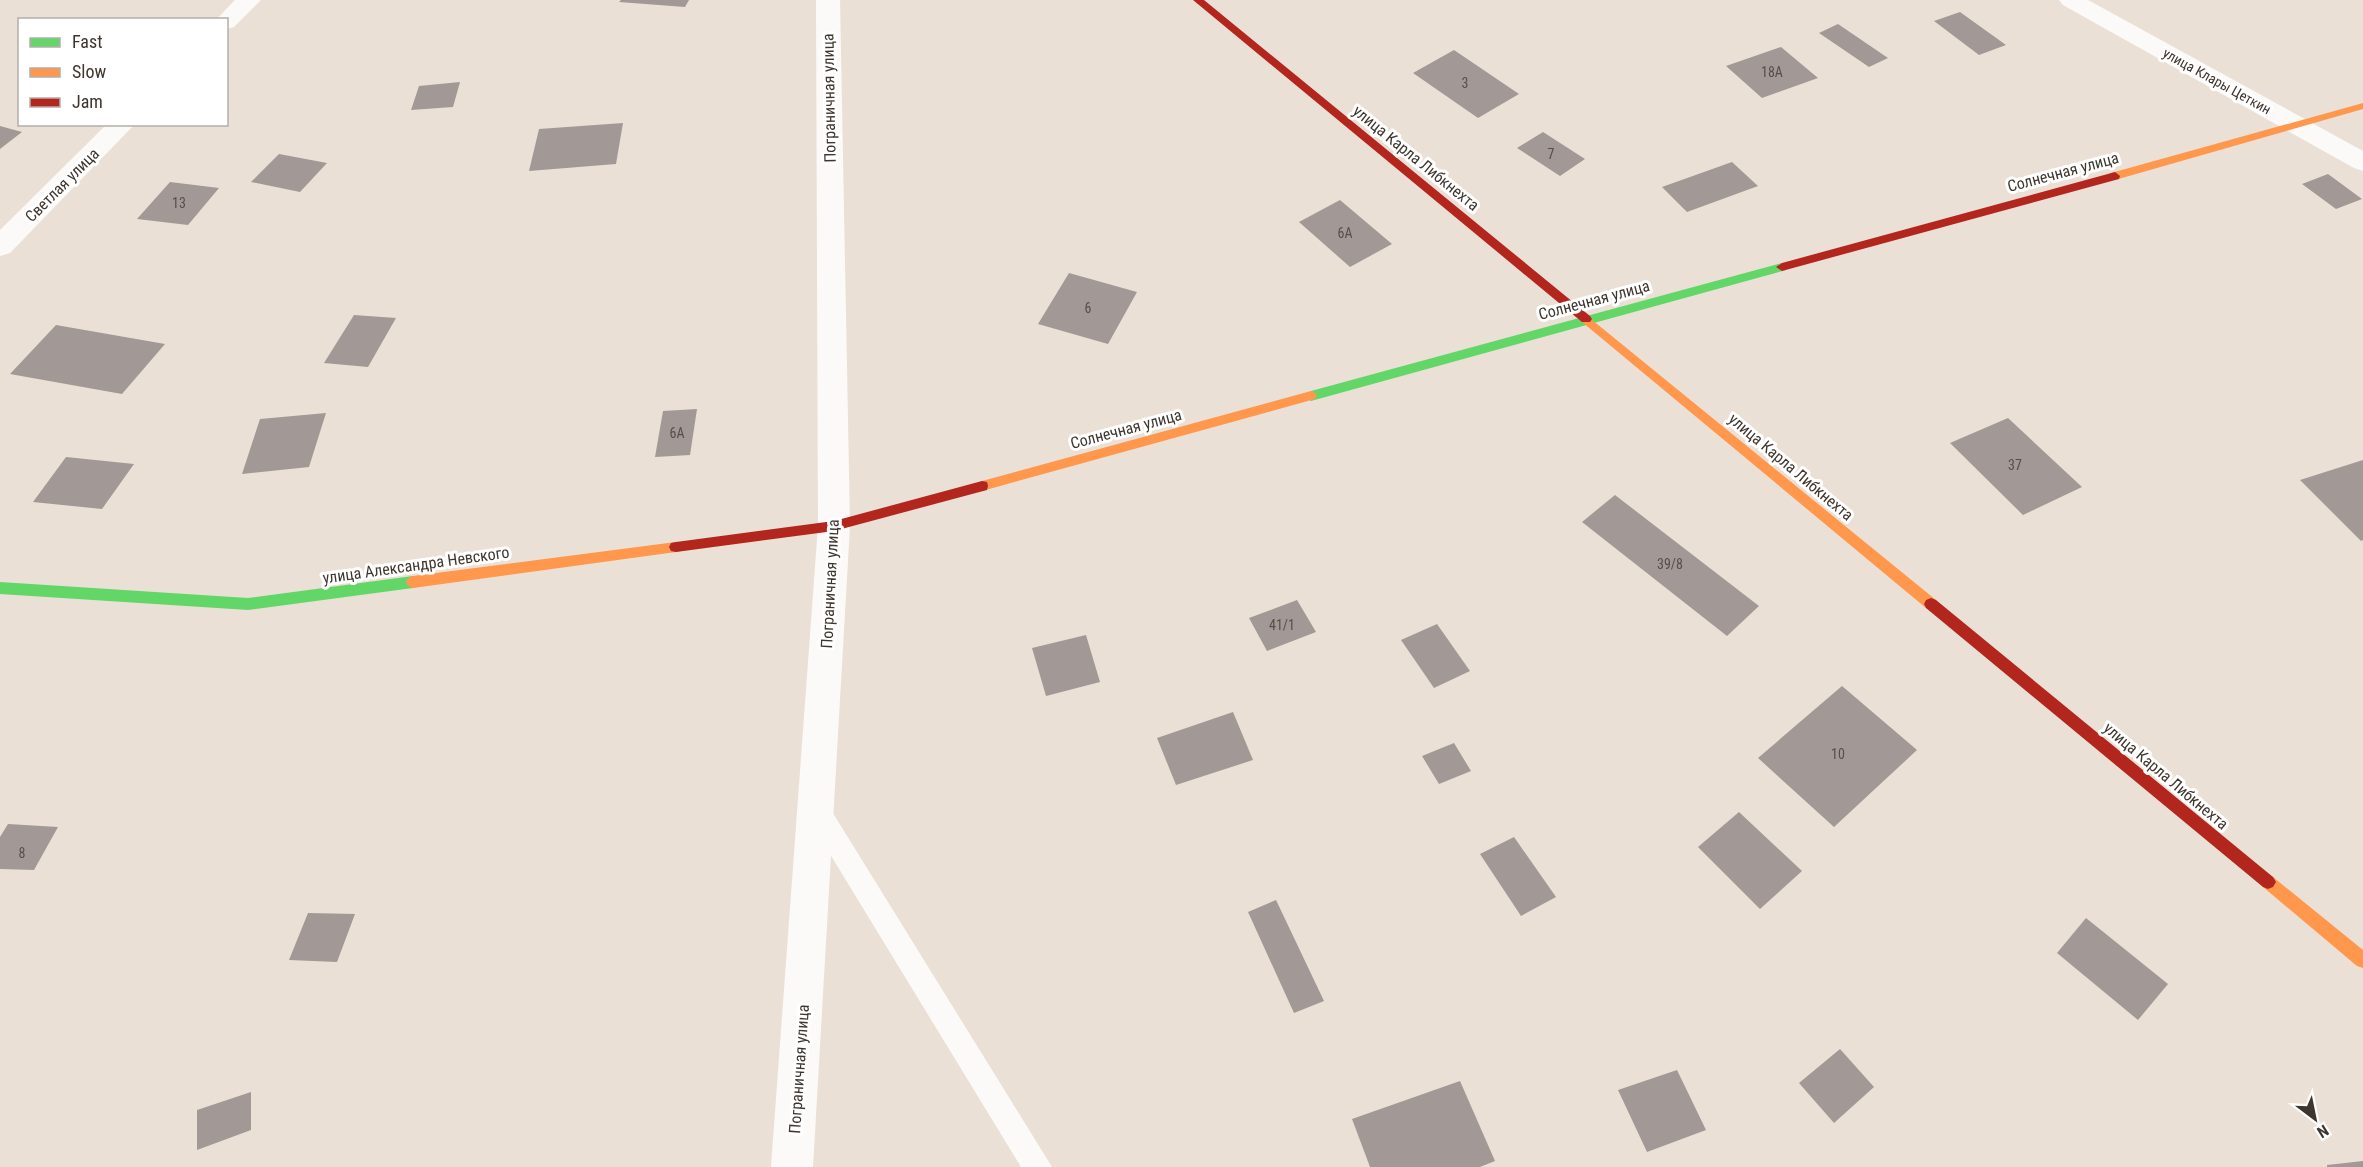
<svg xmlns="http://www.w3.org/2000/svg" width="2363" height="1167" viewBox="0 0 2363 1167" font-family="'Roboto Condensed',sans-serif">
<rect width="100%" height="100%" fill="#ebe0d5"/>
<path fill="#a29896" d="M621,0H689L685,7L619,2Z
M1960,12L2006,45L1979,55L1934,21Z
M1838,24L1888,58L1869,67L1819,33Z
M1781,47L1818,78L1762,98L1726,66Z
M1454,50L1519,94L1478,118L1413,73Z
M460,82L453,107L411,110L419,86Z
M623,123L616,164L529,171L539,129Z
M0,126L22,132L0,149Z
M1543,132L1585,159L1560,176L1517,148Z
M279,154L327,163L300,192L251,182Z
M1732,162L1758,186L1687,212L1662,187Z
M2328,174L2362,199L2336,209L2302,184Z
M170,182L219,188L188,225L137,219Z
M1340,200L1392,244L1350,267L1299,222Z
M1069,273L1137,292L1108,344L1038,324Z
M354,315L396,318L368,367L324,363Z
M56,325L165,344L122,394L10,374Z
M697,409L690,455L655,457L663,411Z
M326,413L309,467L242,474L260,419Z
M2008,418L2082,487L2023,515L1950,443Z
M66,457L134,464L102,509L33,502Z
M2363,460V540L2361,541L2300,480Z
M1615,495L1759,606L1727,636L1582,522Z
M1297,600L1316,632L1267,651L1249,618Z
M1437,624L1470,671L1434,688L1401,640Z
M1086,635L1100,682L1046,696L1032,648Z
M1842,686L1917,750L1834,827L1758,758Z
M1233,712L1253,760L1176,785L1157,738Z
M1454,743L1471,771L1439,784L1422,756Z
M1739,812L1802,871L1760,909L1698,847Z
M8,824L58,827L34,870L0,869V837Z
M1514,837L1556,897L1521,916L1480,854Z
M1276,900L1324,1001L1294,1013L1248,912Z
M308,913L355,914L337,962L289,960Z
M2086,918L2168,984L2138,1020L2057,953Z
M1840,1049L1874,1087L1834,1123L1799,1083Z
M1677,1070L1706,1130L1647,1152L1618,1090Z
M1460,1081L1495,1161L1480,1167H1370L1352,1119Z
M251,1092V1130L197,1150V1110Z
M2363,1161V1167H2327V1165Z"/>
<g fill="none" stroke-linecap="round" stroke-linejoin="round">
<path fill="#fcfaf9" fill-rule="evenodd" d="M817,798L826,802L1052,1167H1021L808,818L804,810L808,802Z"/>
<path fill="#fcfaf9" fill-rule="evenodd" d="M235,0H261L234,27L226,29V20H216Z
M816,0H840L850,526L813,1167H771L818,526Z
M2059,0H2088L2363,151V171L2354,168L2063,5Z
M107,124H135L10,253L0,256V230Z"/>
<path fill="#63d668" fill-rule="evenodd" d="M1782,263L1788,267L1786,270L1311,401L1305,396L1311,391Z
M413,576L418,578L420,582L418,586L413,588L248,610L0,594V582L248,598Z"/>
<path fill="#ff974d" fill-rule="evenodd" d="M2363,103V109L2115,180L2110,176L2111,173Z
M1586,315L1936,600L1938,604L1936,608L1931,610L1926,608L1582,322L1580,319L1582,316Z
M1311,391L1315,393L1317,396L1315,399L982,491L976,486L982,481Z
M676,542L681,543L683,547L681,551L676,552L413,588L408,586L406,582L408,578L413,576Z
M2268,875L2273,877L2363,950V968L2357,966L2263,887L2260,882L2263,877Z"/>
<path fill="#b3261e" fill-rule="evenodd" d="M1193,0H1204L1590,316L1592,319L1590,322H1582Z
M2115,172L2120,176L2119,179L1782,271L1776,267L1782,263Z
M982,481L987,482L988,486L987,490L834,531L676,552L671,551L669,547L671,543L676,542L834,521Z
M1931,598L1936,600L2273,877L2276,882L2273,887L2268,889L2263,887L1926,608L1924,604L1926,600Z"/>
</g>
<g text-anchor="middle" dominant-baseline="central" stroke-width="6" stroke-linejoin="round" paint-order="stroke">
<g font-size="14" fill="#574e48">
<text x="1772" y="72">18А</text>
<text x="1465" y="83">3</text>
<text x="1551" y="154">7</text>
<text x="179" y="203">13</text>
<text x="1345" y="233">6А</text>
<text x="1088" y="308">6</text>
<text x="677" y="433">6А</text>
<text x="2015" y="465">37</text>
<text x="1670" y="564">39/8</text>
<text x="1282" y="625">41/1</text>
<text x="1838" y="754">10</text>
<text x="22" y="853">8</text>
</g>
<g font-size="14" fill="#3e362e" stroke="#fff">
<text transform="translate(2217 81) rotate(29)">улица Клары Цеткин</text>
</g>
<g font-size="16" fill="#3e362e" stroke="#fff">
<text transform="translate(829 98) rotate(-91)">Пограничная улица</text>
<text transform="translate(1416 158) rotate(39)">улица Карла Либкнехта</text>
<text transform="translate(2063 172) rotate(-15)">Солнечная улица</text>
<text transform="translate(62 185) rotate(-45)">Светлая улица</text>
<text transform="translate(1594 300) rotate(-15)">Солнечная улица</text>
<text transform="translate(1126 429) rotate(-15)">Солнечная улица</text>
<text transform="translate(1791 467) rotate(40)">улица Карла Либкнехта</text>
<text transform="translate(416 565) rotate(-8)">улица Александра Невского</text>
<text transform="translate(830 584) rotate(-87)">Пограничная улица</text>
<text transform="translate(2166 776) rotate(40)">улица Карла Либкнехта</text>
<text transform="translate(799 1069) rotate(-86)">Пограничная улица</text>
</g>
</g>
<rect x="18" y="18" width="210" height="108" fill="#ffffff" stroke="#b2afab" stroke-width="1.5"/>
<rect x="30" y="38" width="30" height="9" fill="#63d668" stroke="#b2afab" stroke-width="1.5"/>
<text x="72" y="48" font-size="18" fill="#3e362e">Fast</text>
<rect x="30" y="68" width="30" height="9" fill="#ff974d" stroke="#b2afab" stroke-width="1.5"/>
<text x="72" y="78" font-size="18" fill="#3e362e">Slow</text>
<rect x="30" y="98" width="30" height="9" fill="#b3261e" stroke="#b2afab" stroke-width="1.5"/>
<text x="72" y="108" font-size="18" fill="#3e362e">Jam</text>
<g transform="translate(2315 1119) rotate(148)" stroke="#ffffff" stroke-width="4.5" paint-order="stroke">
<path d="M0-4.5L10 22L0 15L-10 22Z" fill="#3e362e"/>
<text y="-9" font-size="16" font-weight="bold" text-anchor="middle" fill="#3e362e">N</text>
</g>
</svg>
